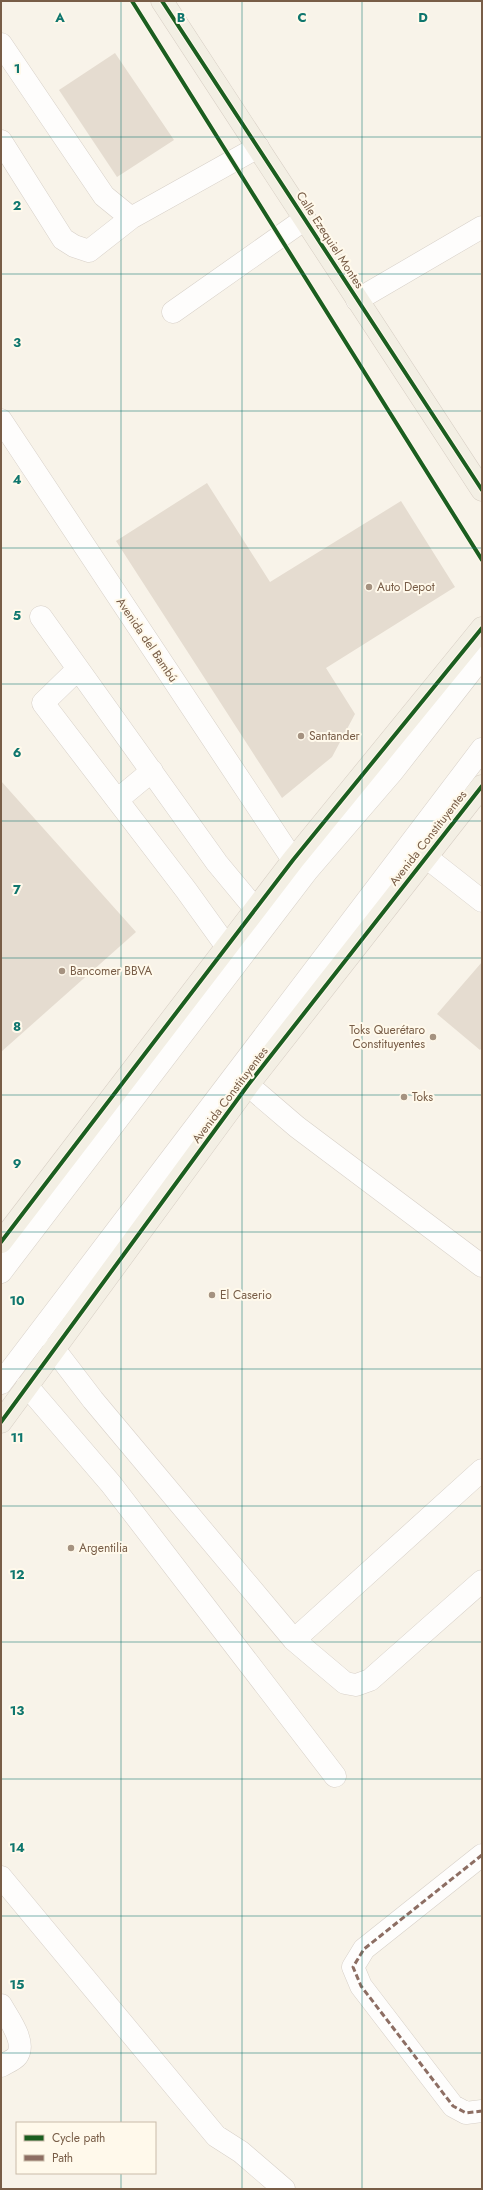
<svg xmlns="http://www.w3.org/2000/svg" width="483" height="2190" viewBox="0 0 483 2190" font-family="Jost,sans-serif">
<rect width="100%" height="100%" fill="#f8f3e9"/>
<path fill="#e5dcd0" d="M115,53L174,140L117,177L59,90Z
M207,483L270,582L401,501L455,587L326,668L355,714L332,757L282,798L116,541Z
M1,781L136,932L1,1052Z
M482,962V1048L480,1050L437,1014Z"/>
<g fill="none" stroke-linecap="round" stroke-linejoin="round">
<defs>
<path id="minor" d="M1,44L104,196L131,218
M1,141L63,239L74,246L89,251L131,218L258,147
M357,300L482,227
M173,312L305,219
M1,420L293,860
M41,617L217,863L256,910
M78,669L43,703L186,890L227,947
M117,800L152,771
M426,857L482,901
M248,1085L297,1127L482,1266
M1,1272L307,871L393,771L482,657
M54,1349L93,1400L294,1640L482,1470
M1,1383L482,749
M27,1386L111,1484L335,1776
M294,1640L345,1683L356,1685L370,1680L482,1581
M482,1855L364,1949L353,1967L361,1986L453,2106L466,2113L482,2111
M1,1877L216,2136L241,2152L284,2189
M1,2005C8,2018 27,2042 17,2056C14,2060 6,2063 1,2066"/>
<path id="major" d="M162,1L482,490
M1,1242L293,860L482,628
M1,1422L248,1085L482,786"/>
</defs>
<use href="#minor" stroke="#d7d0c8" stroke-width="23"/>
<use href="#major" stroke="#d7cec4" stroke-width="23"/>
<use href="#minor" stroke="#fefdfc" stroke-width="22"/>
<use href="#major" stroke="#f3efe4" stroke-width="22"/>
<path stroke="#8d6e63" stroke-width="3" stroke-dasharray="6 3" stroke-linecap="butt" d="M482,1855L364,1949L353,1967L361,1986L453,2106L466,2113L482,2111"/>
<defs>
<path id="cycleway" d="M132,1L482,560
M162,1L482,490
M1,1242L293,860L482,628
M1,1422L248,1085L482,786"/>
</defs>
<use href="#cycleway" stroke="#fff9eb" stroke-width="6"/>
<use href="#cycleway" stroke="#1b5e20" stroke-width="4"/>
</g>
<path fill="none" stroke="#0f766e" stroke-width="1" stroke-opacity="0.55" d="M121,1V2123M242,1V2189M362,1V2189M1,137H482M1,274H482M1,411H482M1,548H482M1,684H482M1,821H482M1,958H482M1,1095H482M1,1232H482M1,1369H482M1,1506H482M1,1642H482M1,1779H482M1,1916H482M1,2053H482M121,2173V2189"/>
<g fill="#a59280" stroke="#fff9eb" stroke-width="1.5">
<circle cx="369" cy="587" r="4"/>
<circle cx="301" cy="736" r="4"/>
<circle cx="62" cy="971" r="4"/>
<circle cx="433" cy="1037" r="4"/>
<circle cx="404" cy="1097" r="4"/>
<circle cx="212" cy="1295" r="4"/>
<circle cx="71" cy="1548" r="4"/>
</g>
<g text-anchor="middle" dominant-baseline="central" stroke-width="4" stroke-linejoin="round" paint-order="stroke">
<g font-size="12" fill="#785d47" stroke="#fff9eb">
<text transform="translate(330 240) rotate(57)">Calle Ezequiel Montes</text>
<text transform="translate(147 640) rotate(56)">Avenida del Bambú</text>
<text transform="translate(428 838) rotate(-52)">Avenida Constituyentes</text>
<text transform="translate(230 1095) rotate(-53)">Avenida Constituyentes</text>
</g>
<g font-size="12" fill="#785d47" stroke="#fff9eb" text-anchor="start">
<text x="377" y="587">Auto Depot</text>
<text x="309" y="736">Santander</text>
<text x="70" y="971">Bancomer BBVA</text>
<text x="425" y="1030" text-anchor="end">Toks Querétaro<tspan x="425" dy="14">Constituyentes</tspan></text>
<text x="412" y="1097">Toks</text>
<text x="220" y="1295">El Caserio</text>
<text x="79" y="1548">Argentilia</text>
</g>
</g>
<g font-size="13" text-anchor="middle" font-weight="bold" fill="#0f766e" stroke="#fff9eb" stroke-width="4" stroke-linejoin="round" paint-order="stroke">
<text x="60" y="22">A</text>
<text x="181" y="22">B</text>
<text x="302" y="22">C</text>
<text x="423" y="22">D</text>
<text x="17" y="73">1</text>
<text x="17" y="210">2</text>
<text x="17" y="347">3</text>
<text x="17" y="484">4</text>
<text x="17" y="620">5</text>
<text x="17" y="757">6</text>
<text x="17" y="894">7</text>
<text x="17" y="1031">8</text>
<text x="17" y="1168">9</text>
<text x="17" y="1305">10</text>
<text x="17" y="1442">11</text>
<text x="17" y="1579">12</text>
<text x="17" y="1715">13</text>
<text x="17" y="1852">14</text>
<text x="17" y="1989">15</text>
</g>
<rect width="483" height="2190" fill="none" stroke="#785d47" stroke-width="4"/>
<rect x="16" y="2122" width="140" height="52" fill="#fff9eb" stroke="#c9bba9"/>
<rect x="24" y="2135" width="20" height="6" fill="#1b5e20" stroke="#c9bba9"/>
<text x="52" y="2142" font-size="12" fill="#785d47">Cycle path</text>
<rect x="24" y="2155" width="20" height="6" fill="#8d6e63" stroke="#c9bba9"/>
<text x="52" y="2162" font-size="12" fill="#785d47">Path</text>
</svg>
